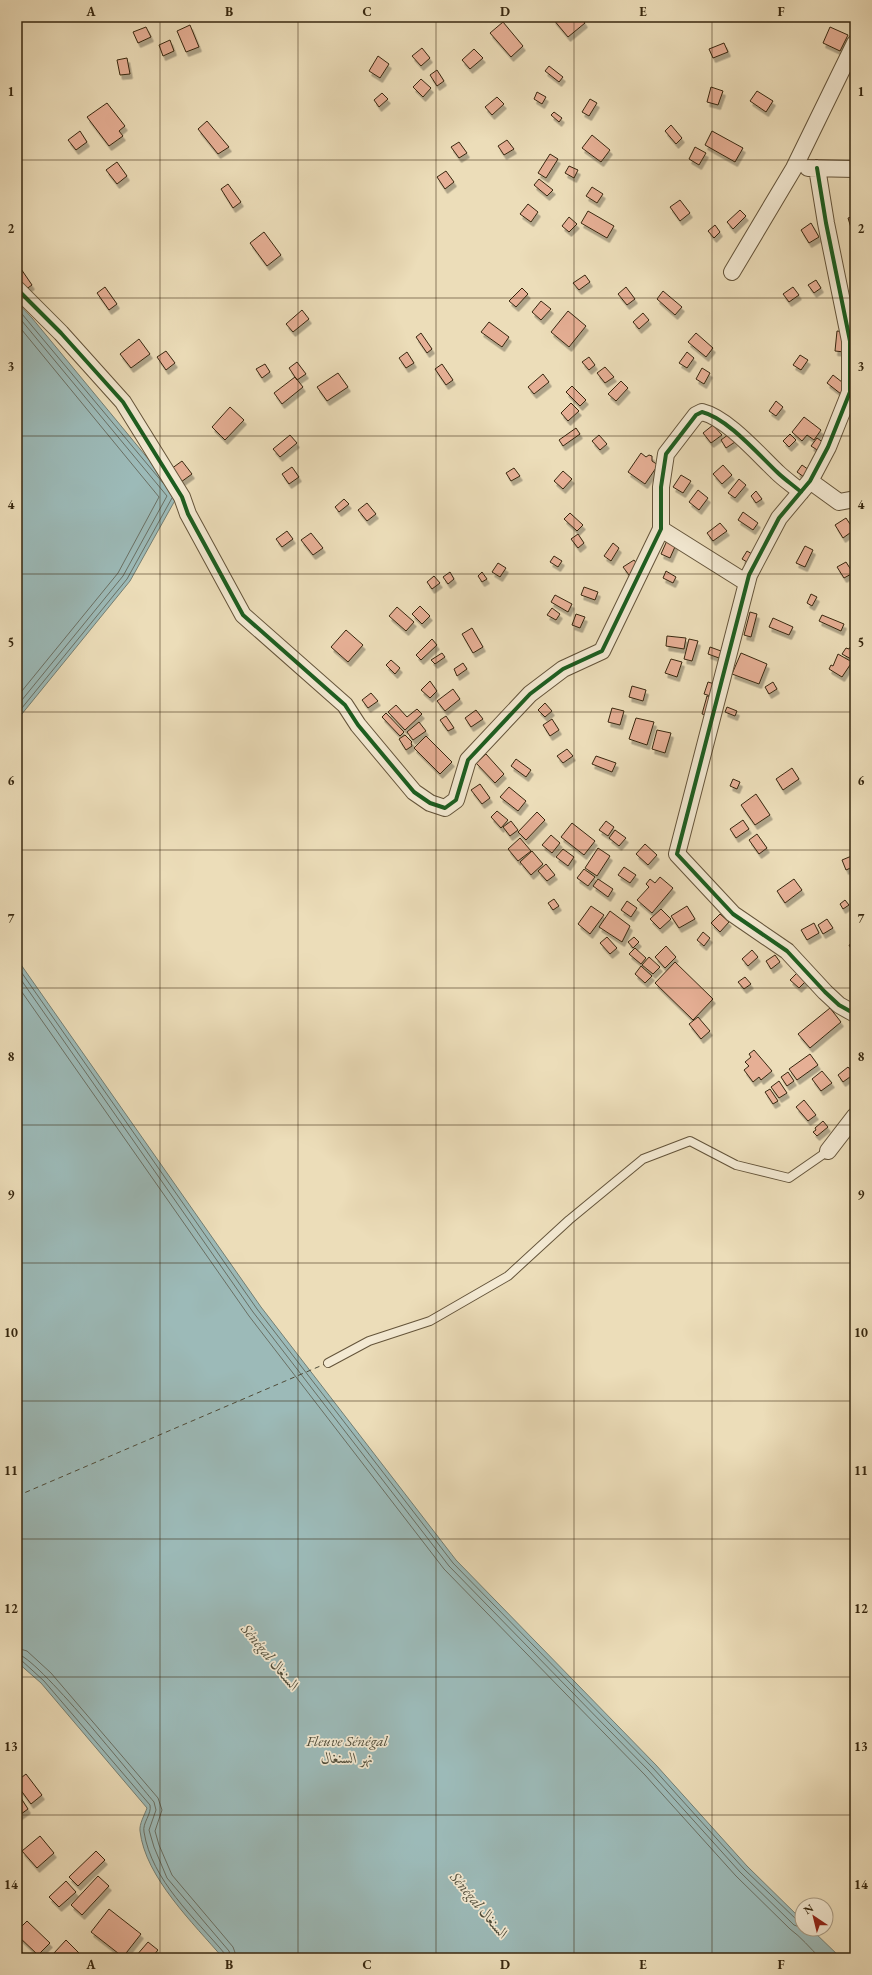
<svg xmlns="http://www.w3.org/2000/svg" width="872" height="1975" viewBox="0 0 872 1975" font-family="'EB Garamond',Amiri,serif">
<defs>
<filter id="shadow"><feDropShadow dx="2.5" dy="4.5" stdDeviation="0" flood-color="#0004"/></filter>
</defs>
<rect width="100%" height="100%" fill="#ecddb9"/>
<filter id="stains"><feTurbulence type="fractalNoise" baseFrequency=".005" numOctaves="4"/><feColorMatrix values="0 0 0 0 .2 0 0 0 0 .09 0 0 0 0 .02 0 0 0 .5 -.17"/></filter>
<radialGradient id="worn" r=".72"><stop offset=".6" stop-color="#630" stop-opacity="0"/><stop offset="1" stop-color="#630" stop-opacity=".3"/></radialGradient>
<path fill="#9cbab8" stroke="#747f74" d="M17,302L32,318L178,495L130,581L17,720Z
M17,959L261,1307L456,1560L656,1765L747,1866L802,1920V1929H811L841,1958H223C194,1924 145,1877 140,1831C139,1824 145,1814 147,1808L41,1683L17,1662Z"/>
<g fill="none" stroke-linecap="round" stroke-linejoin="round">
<path stroke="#6a7064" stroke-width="1" d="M17,308L163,483
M17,315L167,496L123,576L17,706
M17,324L159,497L118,573L17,697
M17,714L127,579L172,498
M17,966L257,1309L453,1563L653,1768L744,1869L798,1921L802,1922
M17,974L253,1312L449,1566L649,1771L740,1872L794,1925L802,1928
M17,985L249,1316L444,1569L645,1775L736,1876L790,1929C801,1937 810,1948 820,1958
M17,1648L27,1651L51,1673L158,1798L162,1810L155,1831L159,1845L172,1875L233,1947L237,1958
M17,1654C36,1655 135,1780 154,1802L156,1810L149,1830L154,1847L167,1878L229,1951L231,1958
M17,1659L21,1660L44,1681L150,1805C152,1814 142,1823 144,1832C152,1881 194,1917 225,1954L226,1958"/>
<path stroke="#504c39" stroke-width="1" stroke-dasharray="5 4" stroke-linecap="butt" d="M17,1496L325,1364"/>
</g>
<path fill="#e6af95" stroke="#37270f" filter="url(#shadow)" d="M556,17H581L585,23L568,37L553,19Z
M503,22L523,46L511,57L490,33Z
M190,25L199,47L186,52L177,31Z
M146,27L151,37L138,43L133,32Z
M830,27L848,35L840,51L823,43Z
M170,40L174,51L163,56L159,45Z
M724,43L728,52L713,58L709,49Z
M422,48L430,58L421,66L412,56Z
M474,49L483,58L470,69L462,60Z
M378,56L389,64L380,78L369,71Z
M127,58L130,74L120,75L117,60Z
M549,66L563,77L559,82L545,71Z
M437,70L444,81L437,86L430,75Z
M421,79L431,88L423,97L413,87Z
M711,87L723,91L718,105L707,102Z
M757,91L773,101L766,112L750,101Z
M537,92L546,97L542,104L534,99Z
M382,93L388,99L379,107L374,100Z
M497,97L504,104L492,115L485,107Z
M590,99L597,103L589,116L582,112Z
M107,103L125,126L119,131L123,136L109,146L87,117Z
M554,112L562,118L559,122L551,115Z
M207,121L229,147L218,154L198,129Z
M671,125L682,138L676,144L665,131Z
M80,131L87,142L76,150L68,140Z
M712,131L743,148L735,162L705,145Z
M592,135L610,150L601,162L582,148Z
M507,140L514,149L504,155L498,146Z
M459,142L467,153L459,158L451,147Z
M695,147L706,153L699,165L689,159Z
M550,154L558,159L546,178L538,173Z
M117,162L127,176L117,184L106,170Z
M569,166L578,170L574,178L565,173Z
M446,171L454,182L445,189L437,177Z
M539,179L553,190L547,196L534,185Z
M228,184L241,202L233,208L221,189Z
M592,187L603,194L597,203L586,196Z
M680,200L690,213L680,221L670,207Z
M528,204L538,212L531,222L520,214Z
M740,210L746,216L733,229L727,222Z
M588,211L614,226L607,238L581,223Z
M855,216V231H852L848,218Z
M569,217L577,224L569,232L562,226Z
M811,223L819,237L809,243L801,230Z
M715,225L720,232L714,238L708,231Z
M264,232L281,255L267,266L250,243Z
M19,266L32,285L22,292L17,284V268Z
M585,275L590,282L579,290L573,283Z
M816,280L821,288L814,293L808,285Z
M105,287L117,304L109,310L97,293Z
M626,287L635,299L627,305L618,294Z
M793,287L799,295L789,302L783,294Z
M522,288L528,294L516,307L509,301Z
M663,291L682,307L675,315L657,299Z
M541,301L551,309L541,320L532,312Z
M302,310L309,319L293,332L286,324Z
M568,311L586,326L569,347L551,332Z
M643,313L649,320L639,329L633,322Z
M489,322L509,337L502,347L481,332Z
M837,331L846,332L844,352L835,351Z
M421,333L432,349L427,353L416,337Z
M696,333L713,348L706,357L688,342Z
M139,339L150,354L131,368L120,354Z
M166,351L175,363L166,370L157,357Z
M407,352L414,363L406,368L399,358Z
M687,352L694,358L687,368L679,363Z
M800,355L808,360L801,370L793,365Z
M589,357L595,365L589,370L582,362Z
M297,362L306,374L297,380L289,368Z
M265,364L270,372L262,378L256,369Z
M442,364L453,380L446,385L435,369Z
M605,367L614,377L605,383L597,373Z
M702,368L710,373L704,384L696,379Z
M338,373L348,387L327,401L317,387Z
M543,374L549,382L534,394L528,387Z
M833,375L847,386L841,394L827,383Z
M295,377L303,387L282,404L274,393Z
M621,381L628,388L616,401L608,394Z
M572,386L586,400L580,406L566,392Z
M776,401L783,407L776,416L769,411Z
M571,403L579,411L568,421L561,413Z
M230,407L244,420L225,440L212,427Z
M804,417L821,430L814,440L807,435L802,441L792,432Z
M713,425L722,435L711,443L703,433Z
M576,428L580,434L563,446L559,440Z
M729,434L735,442L726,448L721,440Z
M790,434L796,440L789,447L783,441Z
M290,435L297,443L280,457L273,449Z
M599,435L607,444L600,450L592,441Z
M817,438L827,445L822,453L811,446Z
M641,453L646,457L649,455L652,456V461L658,465L645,484L628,472Z
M182,461L192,474L181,482L171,469Z
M723,465L732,475L722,484L713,474Z
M802,465L809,470L804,477L797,472Z
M292,467L299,477L289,484L282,474Z
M514,468L520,476L511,481L506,473Z
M563,471L572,479L563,489L554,481Z
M681,475L691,481L683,493L673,487Z
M739,479L746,485L735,498L728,493Z
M698,490L708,498L699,510L689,502Z
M756,491L762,499L756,503L751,496Z
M344,499L349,504L339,512L335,507Z
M367,503L376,514L367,521L358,510Z
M743,512L758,523L753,530L738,520Z
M570,513L583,525L577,531L564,519Z
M846,518L854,530L843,538L835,525Z
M720,523L727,531L713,541L707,533Z
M287,531L293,539L282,547L276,539Z
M311,533L323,548L313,555L301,540Z
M578,534L584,543L578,548L571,539Z
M669,536L678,540L670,558L661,554Z
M613,543L619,548L611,561L604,556Z
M805,546L813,550L805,567L796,563Z
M747,551L757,557L752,565L742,559Z
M554,556L562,561L558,567L550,562Z
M634,560L640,568L629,575L623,567Z
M846,562L853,573L844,578L837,567Z
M498,563L506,568L500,577L492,572Z
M666,571L676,577L673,583L663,578Z
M450,572L454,579L448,584L443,577Z
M482,572L487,579L482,582L478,576Z
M434,576L440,583L432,589L427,582Z
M584,587L598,592L595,600L581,595Z
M811,594L817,597L812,606L807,603Z
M555,595L572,604L568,612L551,602Z
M420,606L430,616L422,624L412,614Z
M397,607L414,622L406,631L389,616Z
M552,608L560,614L556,620L547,615Z
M750,612L757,614L751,637L744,635Z
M576,614L585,617L580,628L572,625Z
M822,615L844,624L841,631L819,621Z
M773,618L793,627L789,635L769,627Z
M472,628L483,647L473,653L462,634Z
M346,630L363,645L348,662L331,647Z
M667,636L686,638L684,649L666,646Z
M432,639L437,645L421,660L416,655Z
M689,639L698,641L692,661L684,659Z
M855,640V653L851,659L842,654L846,648L849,649Z
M710,647L721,651L719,658L708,654Z
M442,653L445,657L435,664L431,660Z
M741,653L767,664L759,684L732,674Z
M838,654L852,662L842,677L829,669L831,665L833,666Z
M671,659L682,662L677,677L665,673Z
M391,660L400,668L395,674L386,665Z
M463,663L467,669L457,676L454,669Z
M430,681L437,691L430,698L421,690Z
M708,682L718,685L714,697L704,694Z
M773,682L777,689L769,694L765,687Z
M632,686L646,690L643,701L629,697Z
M453,689L460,699L445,711L437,701Z
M371,693L378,701L368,708L362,700Z
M707,696L715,698L711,716L702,714Z
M545,703L552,711L545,717L538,710Z
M396,705L407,717L417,709L422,714L405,730L388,712Z
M727,707L737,711L735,716L725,712Z
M612,708L624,711L620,725L608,722Z
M476,710L483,719L471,727L465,718Z
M386,713L404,732L400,736L382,717Z
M446,716L454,728L448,731L440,720Z
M636,718L654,722L647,745L629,739Z
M552,719L559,730L550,736L543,725Z
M419,722L426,731L413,740L407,732Z
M657,730L671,733L665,753L652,749Z
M405,735L412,742L411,743L412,746L406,750L399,739Z
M426,736L452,762L440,774L414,748Z
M567,749L573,756L563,763L557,756Z
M486,754L504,774L495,783L476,763Z
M596,756L616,763L612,772L592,764Z
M516,759L531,770L526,777L511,766Z
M792,768L799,779L783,790L776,779Z
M733,779L740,782L737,789L730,786Z
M480,784L490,798L482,804L471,790Z
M509,787L526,801L518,811L500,797Z
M756,794L770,815L755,825L741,805Z
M497,811L508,820L501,828L491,817Z
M537,812L545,820L526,840L518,832Z
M743,820L749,829L736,838L730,829Z
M511,821L518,830L510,836L503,827Z
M606,821L614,827L608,836L599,830Z
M572,823L595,841L584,855L561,837Z
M615,830L626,838L619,846L609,838Z
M757,834L767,848L759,854L749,840Z
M551,835L560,843L552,853L542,845Z
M520,838L531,851L518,861L508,849Z
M645,844L657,855L648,865L636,854Z
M598,848L610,856L597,876L585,868Z
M563,849L574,857L568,866L556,857Z
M532,851L543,864L531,875L520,862Z
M854,855L855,866L846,870L842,860Z
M546,864L555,875L547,881L538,871Z
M624,867L636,875L630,883L618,875Z
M584,869L595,877L588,886L577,878Z
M660,877L673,888L652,913L637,900L649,887L646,884L650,879L655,883Z
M598,879L613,889L608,897L593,886Z
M794,879L802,890L785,903L777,891Z
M554,899L559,906L553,910L548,903Z
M845,900L849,905L843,909L840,904Z
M627,901L637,908L631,917L621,910Z
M591,906L604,915L590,934L578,924Z
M687,906L695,919L679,928L671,916Z
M661,909L671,919L660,929L650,919Z
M610,911L630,926L622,942L599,927Z
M720,914L729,922L720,932L711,923Z
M827,919L833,928L823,934L818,925Z
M814,923L819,933L807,940L801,930Z
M703,932L710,938L704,946L697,940Z
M607,937L617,948L610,954L600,943Z
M634,937L639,942L633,948L628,942Z
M855,942V956L849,945Z
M666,946L676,957L665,968L655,957Z
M635,948L646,958L641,964L629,954Z
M752,950L758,957L748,966L742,959Z
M775,955L780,962L771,969L766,961Z
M649,957L660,967L653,974L642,965Z
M675,962L713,999L693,1020L655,983Z
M641,966L652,976L645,983L635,974Z
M799,971L806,981L799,988L790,980Z
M745,977L751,984L744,989L738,982Z
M830,1008L841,1022L810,1048L798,1034Z
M698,1017L710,1031L701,1039L689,1024Z
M754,1050L772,1071L761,1080L759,1077L753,1082L744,1070L749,1066L745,1062L751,1057L749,1054Z
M810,1054L818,1065L797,1080L789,1069Z
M848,1067L854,1074L843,1082L838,1075Z
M822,1071L832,1083L821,1091L812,1079Z
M788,1072L794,1081L787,1086L781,1077Z
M779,1081L787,1093L779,1098L771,1087Z
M770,1089L778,1101L773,1104L765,1092Z
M804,1100L816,1115L808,1121L796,1107Z
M823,1121L828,1127L817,1136L813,1132L816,1130L815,1128Z
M26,1774L42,1795L31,1804L17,1785V1781Z
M17,1792L28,1809L17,1817Z
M40,1836L54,1853L37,1868L22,1851Z
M96,1851L105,1860L78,1886L69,1877Z
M98,1876L109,1886L82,1915L71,1905Z
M66,1881L76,1892L59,1907L49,1897Z
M109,1909L141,1934L123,1957L91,1932Z
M27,1921L50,1943L38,1955L17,1935V1931Z
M66,1940L80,1954L76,1958H59L54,1953Z
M148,1942L158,1950L151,1958H139L136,1956Z
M17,1946L27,1958H17Z"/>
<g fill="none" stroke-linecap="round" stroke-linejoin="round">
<defs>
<path id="lane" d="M328,1363L369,1341L430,1321L508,1276L569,1220L643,1159L690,1141L736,1165L789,1178L828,1151"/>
<path id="street" d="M808,168L855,169
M817,168L826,223L850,341V392L828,447L810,481L779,518L749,575L677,854L733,914L787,951L825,992L839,1005L855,1014
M732,272L794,168L855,43
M17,289L61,333L123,402L182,497L188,514L243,615L345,705L358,725L414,792L430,803L445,808L456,800L468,760L530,694L563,669L602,651L661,529V487L666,454L696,415L702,412C727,418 758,454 777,472C784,479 793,485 801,492
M810,481L839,502L855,499
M661,529L747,583
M828,1151L855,1116"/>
</defs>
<use href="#lane" stroke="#64543a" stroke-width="10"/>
<use href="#street" stroke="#64543a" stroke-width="18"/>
<use href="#lane" stroke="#f3e9d2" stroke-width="8"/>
<use href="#street" stroke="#f3e9d2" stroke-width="16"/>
<defs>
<path id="cycleway" d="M817,168L826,223L850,341V392L828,447L810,481L779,518L749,575L677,854L733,914L787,951L825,992L839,1005L855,1014
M17,289L61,333L123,402L182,497L188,514L243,615L345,705L358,725L414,792L430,803L445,808L456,800L468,760L530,694L563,669L602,651L661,529V487L666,454L696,415L702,412C727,418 758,454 777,472C784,479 793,485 801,492"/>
</defs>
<use href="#cycleway" stroke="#f3e9d2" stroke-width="6"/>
<use href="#cycleway" stroke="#1b5e20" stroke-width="4"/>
</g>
<path fill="none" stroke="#37270f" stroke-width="1" stroke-opacity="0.55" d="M160,17V1958M298,17V1958M436,17V1958M574,17V1958M712,17V1958M17,160H855M17,298H855M17,436H855M17,574H855M17,712H855M17,850H855M17,988H855M17,1125H855M17,1263H855M17,1401H855M17,1539H855M17,1677H855M17,1815H855"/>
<g text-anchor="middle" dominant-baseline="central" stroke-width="3.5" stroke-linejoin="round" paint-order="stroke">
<g font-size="15" font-style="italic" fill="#504c39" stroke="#f3e9d2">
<text transform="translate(271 1657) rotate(50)">Sénégal السنغال</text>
<text x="347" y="1740">Fleuve Sénégal<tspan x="347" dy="17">نهر السنغال</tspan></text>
<text transform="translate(480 1905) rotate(50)">Sénégal السنغال</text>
</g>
</g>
<rect width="872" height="1975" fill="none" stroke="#ecddb9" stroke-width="44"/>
<g transform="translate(814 1917) rotate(325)"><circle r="19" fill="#f3e9d2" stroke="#a89b84"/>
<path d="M0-3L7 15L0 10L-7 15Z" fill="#8f2418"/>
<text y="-6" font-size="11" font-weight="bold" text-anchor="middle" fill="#37270f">N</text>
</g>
<rect x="22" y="22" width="828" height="1931" fill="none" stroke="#37270f" stroke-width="1.5"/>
<g font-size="13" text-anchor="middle" font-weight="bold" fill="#37270f">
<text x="91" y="16">A</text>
<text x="229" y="16">B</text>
<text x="367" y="16">C</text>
<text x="505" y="16">D</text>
<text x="643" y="16">E</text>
<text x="781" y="16">F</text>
<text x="11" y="96">1</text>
<text x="861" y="96">1</text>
<text x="11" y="233">2</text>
<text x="861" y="233">2</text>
<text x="11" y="371">3</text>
<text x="861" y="371">3</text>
<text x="11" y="509">4</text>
<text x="861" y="509">4</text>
<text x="11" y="647">5</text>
<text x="861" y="647">5</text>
<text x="11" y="785">6</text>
<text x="861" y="785">6</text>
<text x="11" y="923">7</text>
<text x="861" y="923">7</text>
<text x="11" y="1061">8</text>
<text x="861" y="1061">8</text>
<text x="11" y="1199">9</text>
<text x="861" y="1199">9</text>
<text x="11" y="1337">10</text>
<text x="861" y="1337">10</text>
<text x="11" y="1475">11</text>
<text x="861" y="1475">11</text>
<text x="11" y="1613">12</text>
<text x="861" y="1613">12</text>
<text x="11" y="1751">13</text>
<text x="861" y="1751">13</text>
<text x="11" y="1889">14</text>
<text x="861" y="1889">14</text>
<text x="91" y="1969">A</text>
<text x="229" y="1969">B</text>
<text x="367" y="1969">C</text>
<text x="505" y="1969">D</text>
<text x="643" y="1969">E</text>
<text x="781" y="1969">F</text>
</g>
<rect width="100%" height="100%" filter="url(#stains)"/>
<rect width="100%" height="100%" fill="url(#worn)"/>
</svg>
